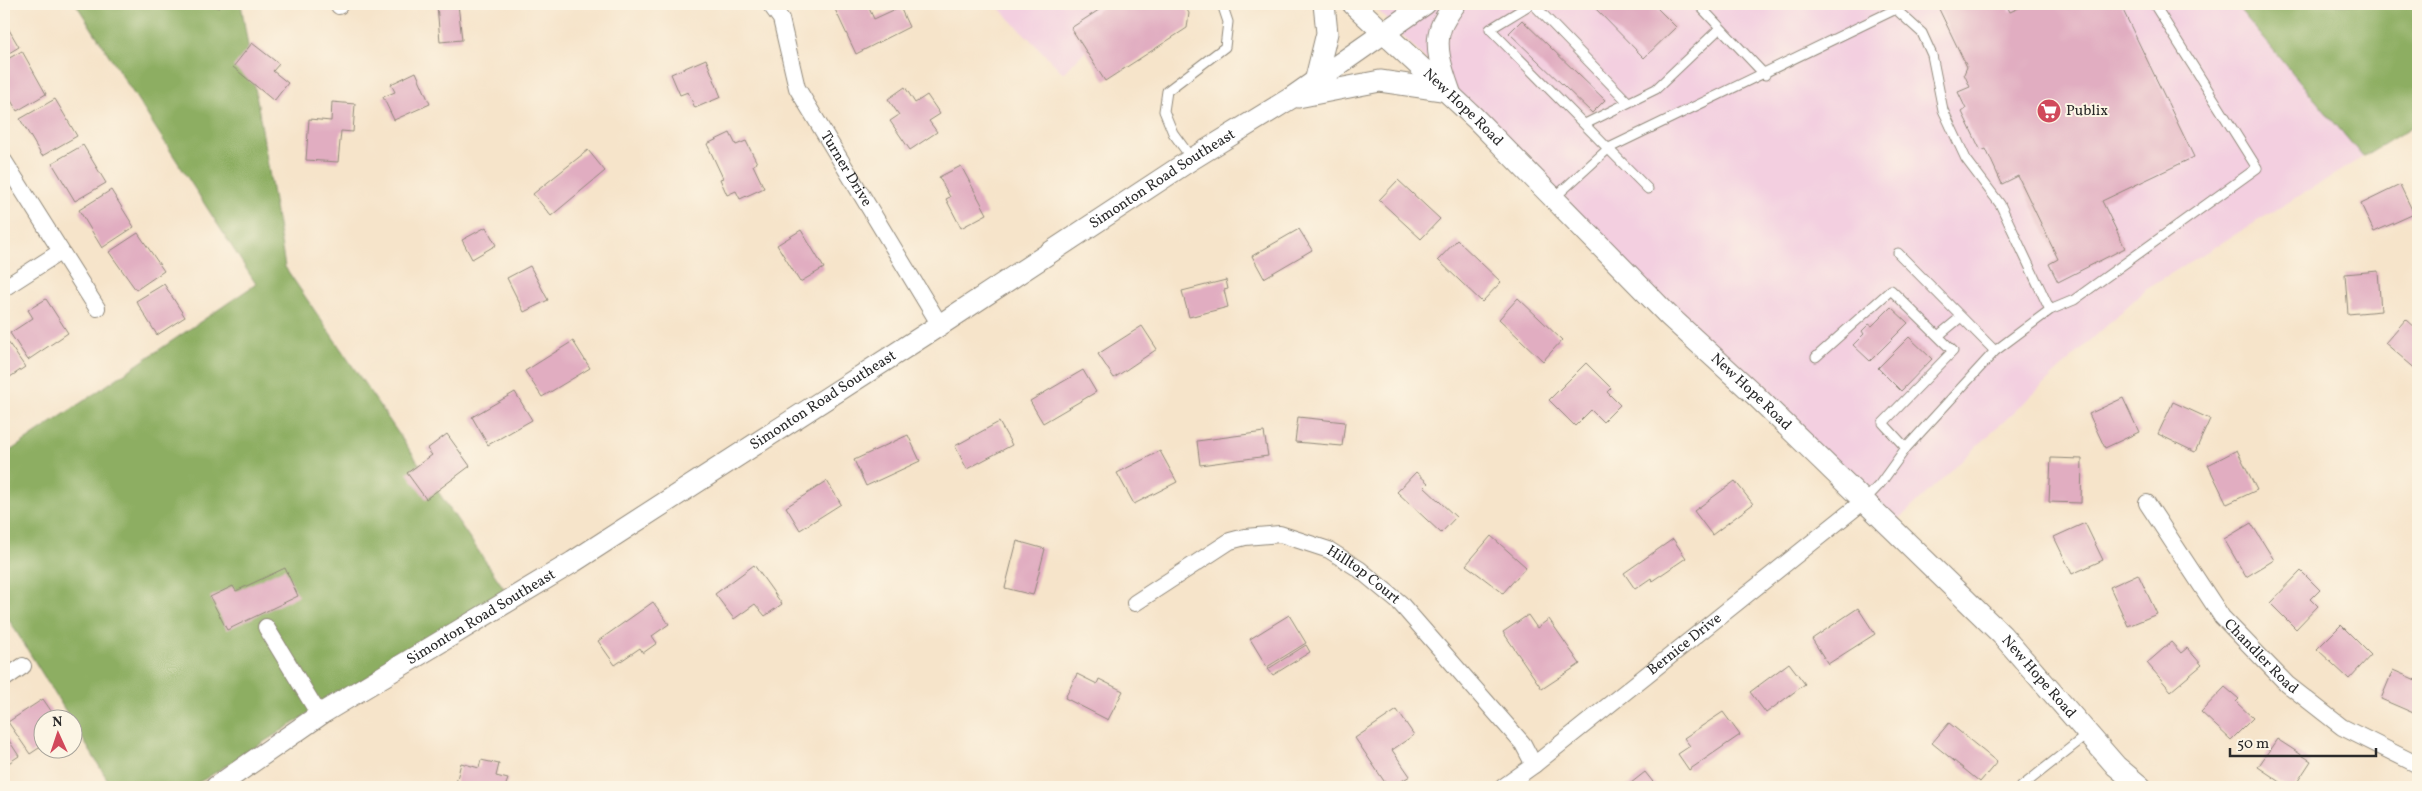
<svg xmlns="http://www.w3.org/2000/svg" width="2422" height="791" viewBox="0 0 2422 791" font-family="Vollkorn,serif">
<rect width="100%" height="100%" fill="#fcf5e5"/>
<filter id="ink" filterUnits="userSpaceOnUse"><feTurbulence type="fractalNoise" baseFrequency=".02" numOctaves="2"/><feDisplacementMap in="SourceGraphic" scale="10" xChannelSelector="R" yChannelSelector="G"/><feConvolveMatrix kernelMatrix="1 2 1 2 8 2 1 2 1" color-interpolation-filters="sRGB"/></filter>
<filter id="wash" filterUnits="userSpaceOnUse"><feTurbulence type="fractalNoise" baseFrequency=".0096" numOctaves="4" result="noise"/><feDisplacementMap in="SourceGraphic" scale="20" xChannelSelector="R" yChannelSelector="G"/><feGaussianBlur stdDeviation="1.12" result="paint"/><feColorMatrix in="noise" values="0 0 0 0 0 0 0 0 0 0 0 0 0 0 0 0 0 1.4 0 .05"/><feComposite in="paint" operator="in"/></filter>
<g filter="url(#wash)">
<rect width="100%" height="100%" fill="#f6e4ca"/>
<path fill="#f3cfe0" d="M995,4H1133L1063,73Z
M1372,4H2235L2363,157L2147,288L1884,533Z"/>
<path fill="#8dae62" stroke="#5c6c46" d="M76,4H241L285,267L505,590L205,779L188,787H112L73,723L72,718H70L4,612V455L256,284Z
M2235,4H2418V123L2363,157Z"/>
<g id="blocks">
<path fill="#e1adc1" d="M205,4H220L219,8Z
M437,4H458L462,40L440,42Z
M835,4H867L874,19L900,7L909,27L856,54L833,5Z
M1108,4H1183L1189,13L1187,28L1105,81L1071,28Z
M1596,4H1653L1676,27L1644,58L1593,6Z
M1935,4H2006L2010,12L2028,4H2120L2194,157L2102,201L2125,248L2058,282L2049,264L2058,259L2018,176L2002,184L1986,149L1981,151L1962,112L1966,109L1958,92L1970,87L1964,74L1967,67L1938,7Z
M1522,20L1605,100L1592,113L1509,33Z
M4,21L19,47L4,56Z
M252,43L279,64L273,71L288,83L274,101L233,67Z
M22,51L46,94L17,111L4,88V61Z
M706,59L721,97L695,108L688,92L680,95L671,74Z
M416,72L430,104L394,120L383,97L395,92L391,84Z
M905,87L915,103L927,95L940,114L929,121L937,132L910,150L890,121L899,115L888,99Z
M55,99L77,136L42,156L20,119Z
M332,102L355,104L353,132L341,131L338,162L306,160L309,119L331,121Z
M730,133L736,145L746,141L757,163L753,165L764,188L740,199L736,191L727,195L720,179L723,178L707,144Z
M83,145L106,183L75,201L52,163Z
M588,150L605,171L551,216L533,194Z
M961,166L987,214L961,228L946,199L950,197L939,177Z
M1398,180L1440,219L1421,239L1379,200Z
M2400,185L2414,214L2374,232L2361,204Z
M111,190L134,227L102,248L79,210Z
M486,227L496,245L472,259L462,240Z
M1299,229L1312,250L1264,278L1252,256Z
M801,230L824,268L800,282L777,245Z
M138,233L164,271L136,290L109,252Z
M1457,240L1501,282L1482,302L1438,260Z
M530,266L548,300L524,312L507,278Z
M2378,271L2381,311L2348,314L2345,274Z
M1226,280L1228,289L1224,290L1228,307L1189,317L1182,291Z
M164,284L185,317L157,335L136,301Z
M1518,298L1562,340L1543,361L1499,319Z
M46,299L68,333L28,360L10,333L33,318L28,310Z
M1891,307L1908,323L1870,361L1853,345L1864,334L1862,331L1869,324L1872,326Z
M2406,319L2418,330V371L2385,343Z
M1142,326L1157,349L1114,378L1098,354Z
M1909,337L1932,359L1901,391L1878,368Z
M6,339L25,367L4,381V340Z
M573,341L590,368L542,397L525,371Z
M1586,363L1611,388L1607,392L1620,405L1603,422L1591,410L1575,426L1549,400Z
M1083,370L1096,392L1043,423L1030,401Z
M515,392L532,420L488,445L472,417Z
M2123,398L2139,432L2105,448L2089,414Z
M2173,402L2210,419L2195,452L2158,434Z
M1298,417L1345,422L1342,446L1295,442Z
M999,422L1012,445L967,469L955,446Z
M1264,432L1268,456L1200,465L1197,441Z
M447,434L470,466L426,499L407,473L432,455L427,449Z
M908,435L920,461L866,486L854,460Z
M2237,450L2257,490L2227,504L2208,465Z
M1160,451L1177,482L1134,504L1117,473Z
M2051,458L2082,459L2081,503L2049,502Z
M1416,472L1428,483L1424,487L1456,517L1441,533L1397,492Z
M827,481L841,504L800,530L786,507Z
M1735,481L1753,504L1712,535L1694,511Z
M2085,523L2103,560L2072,574L2054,537Z
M2251,523L2274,560L2246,577L2224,539Z
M1491,536L1526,567L1503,593L1466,565Z
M1673,539L1686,558L1652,581L1651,578L1635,589L1624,573Z
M1017,541L1045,549L1033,595L1005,588Z
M754,565L782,604L765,616L755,604L734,619L715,594Z
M285,568L298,596L227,630L210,597L233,586L236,591Z
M2301,571L2320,590L2311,599L2318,606L2296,629L2270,603Z
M2138,574L2157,614L2128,626L2110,587Z
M653,602L669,624L652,636L657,643L643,653L640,648L615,665L598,641Z
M1858,608L1875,634L1828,664L1812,639Z
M1289,615L1306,643L1267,667L1250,639Z
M1528,615L1537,628L1549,619L1580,664L1542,689L1503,632Z
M2341,625L2371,655L2349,679L2317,649Z
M2171,642L2181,653L2187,648L2202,665L2171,691L2147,663Z
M1306,645L1310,652L1273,675L1268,669Z
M1789,663L1805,684L1766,713L1750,692Z
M2393,670L2418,681V715L2381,699Z
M1077,674L1097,684L1099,679L1123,691L1108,720L1065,698Z
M2225,687L2239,699L2236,702L2253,718L2231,740L2201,712Z
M43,699L56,718H42V746L30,754L8,722Z
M1397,710L1414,735L1392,750L1410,776L1392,787H1388L1355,738Z
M1723,712L1740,735L1689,770L1678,754L1690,746L1684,738Z
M1949,723L1997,762L1980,782L1932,743Z
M4,733L19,756L4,766Z
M2277,739L2311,761L2294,787H2288L2258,767Z
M481,760L499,764L496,776L508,779L505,787H455L461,763L479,768Z
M1645,772L1657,787H1626Z
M1298,782L1302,787H1291Z
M2337,782L2352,787H2335Z"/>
</g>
</g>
<g filter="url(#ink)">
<use href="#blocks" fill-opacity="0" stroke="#90887a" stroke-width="1"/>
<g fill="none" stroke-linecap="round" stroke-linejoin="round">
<defs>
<path id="service" d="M1531,4L1490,29L1648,189
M1533,4L1628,102
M1698,4L1765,75
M1890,4L1922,33L1932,55L1943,110L1966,159L2000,204L2050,310
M1585,124L1656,89L1720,28
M1192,159L1173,133L1164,111L1167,91L1225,47L1228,22L1222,4
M1553,199L1609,148L1896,9
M1898,253L1995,351
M1938,336L1961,317
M1816,357L1891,290L1953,351L1883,423L1906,448
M1865,500L1880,484L1906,448L1995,351L2050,310L2074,300L2257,168L2154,4
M2021,787L2088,734"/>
<g id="minor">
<path id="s1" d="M770,4L781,19L797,88L940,325"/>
<path d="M339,6L340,4"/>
<path d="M4,161L97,308"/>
<path d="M4,288L60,252"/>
<path id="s2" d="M2147,503L2222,617L2287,684L2342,727L2418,765"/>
<path id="s3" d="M1135,603L1230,541L1245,537L1280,534L1329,550L1359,569L1400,603L1523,744L1534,765"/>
<path d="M266,627L320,716"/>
<path d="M4,679L23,666"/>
<path id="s4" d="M1503,787L1534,765L1865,500"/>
</g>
<g id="tertiary">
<path id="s5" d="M1353,4L1475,118L1668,315L1755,395L2002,635L2116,766L2141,787"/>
<path d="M1315,82L1327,33L1324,4"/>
<path d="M1451,95C1444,75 1433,48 1441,27C1444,19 1450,11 1455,4"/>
<path d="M1298,97L1380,81L1442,90"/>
<path id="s6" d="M216,787L324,712L573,562L940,325L1192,159L1291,98L1425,4"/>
</g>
</defs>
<use href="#service" stroke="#90887a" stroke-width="11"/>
<use href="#minor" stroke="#90887a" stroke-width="18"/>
<use href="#tertiary" stroke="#90887a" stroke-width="23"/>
<use href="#service" stroke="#fff" stroke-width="9"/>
<use href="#minor" stroke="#fff" stroke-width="16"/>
<use href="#tertiary" stroke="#fff" stroke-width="21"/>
</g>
</g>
<defs>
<symbol id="supermarket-disc" viewBox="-11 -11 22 22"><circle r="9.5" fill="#d1495b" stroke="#fcf5e5"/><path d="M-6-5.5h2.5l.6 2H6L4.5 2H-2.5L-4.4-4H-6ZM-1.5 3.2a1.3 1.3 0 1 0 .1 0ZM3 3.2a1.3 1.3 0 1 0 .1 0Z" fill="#fff"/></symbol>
</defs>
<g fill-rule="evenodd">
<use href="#supermarket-disc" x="2035" y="97" width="28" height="28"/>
</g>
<g text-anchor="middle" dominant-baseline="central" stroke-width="4" stroke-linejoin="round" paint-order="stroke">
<g font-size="15" fill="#2b2b2b" stroke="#fcf5e5">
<text stroke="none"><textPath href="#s5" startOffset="151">New Hope Road</textPath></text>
<text stroke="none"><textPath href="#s1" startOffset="184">Turner Drive</textPath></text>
<text stroke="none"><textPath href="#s6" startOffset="1125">Simonton Road Southeast</textPath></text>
<text stroke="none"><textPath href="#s5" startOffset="556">New Hope Road</textPath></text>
<text stroke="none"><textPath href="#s6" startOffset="720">Simonton Road Southeast</textPath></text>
<text stroke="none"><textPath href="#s3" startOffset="258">Hilltop Court</textPath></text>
<text stroke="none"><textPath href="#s6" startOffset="315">Simonton Road Southeast</textPath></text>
<text stroke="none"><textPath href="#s4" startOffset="231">Bernice Drive</textPath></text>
<text stroke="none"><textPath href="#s2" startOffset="192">Chandler Road</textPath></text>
<text stroke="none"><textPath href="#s5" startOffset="961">New Hope Road</textPath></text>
</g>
<g font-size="15" fill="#2b2b2b" stroke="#fcf5e5" text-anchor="start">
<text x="2066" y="111">Publix</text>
</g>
</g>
<rect width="2422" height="791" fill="none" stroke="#fcf5e5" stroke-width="20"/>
<g transform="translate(58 734) rotate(357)"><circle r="24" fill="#fcf5e5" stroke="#a8a49b"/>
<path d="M0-4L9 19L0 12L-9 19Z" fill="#d1495b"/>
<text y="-8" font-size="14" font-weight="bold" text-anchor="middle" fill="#2b2b2b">N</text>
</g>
<path d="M2230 748v8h146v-8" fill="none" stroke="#2b2b2b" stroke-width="2.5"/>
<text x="2237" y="748" font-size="15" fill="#2b2b2b" stroke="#fcf5e5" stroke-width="4" paint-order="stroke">50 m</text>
</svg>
